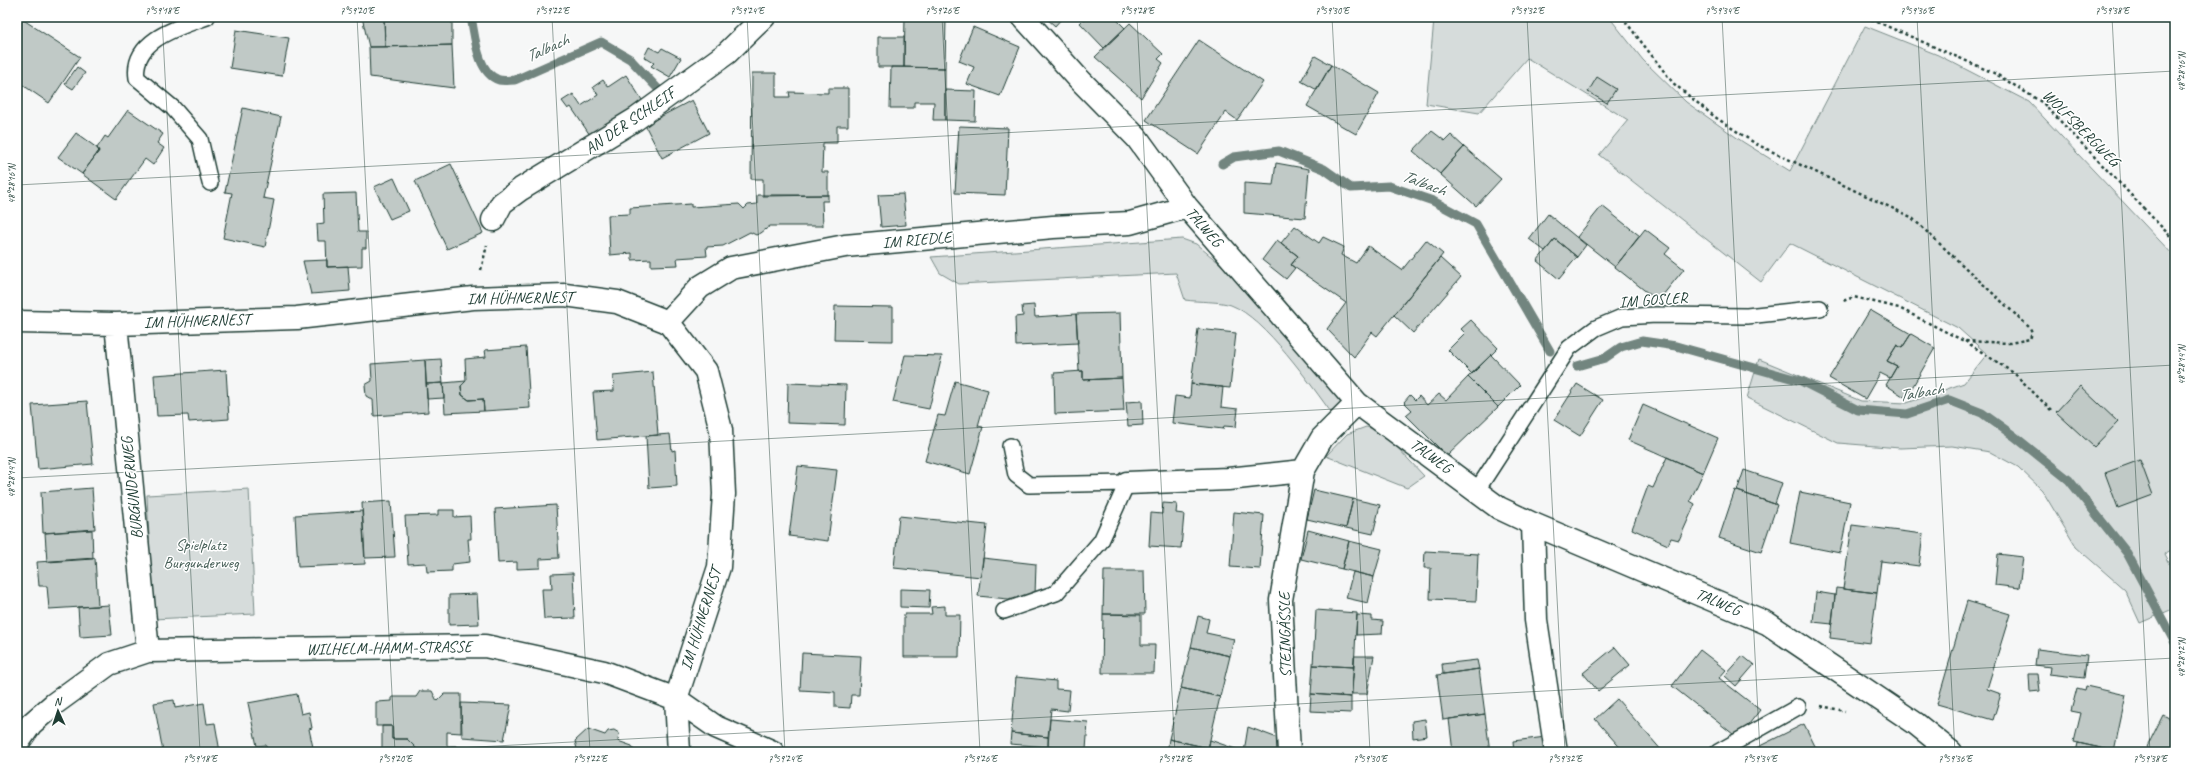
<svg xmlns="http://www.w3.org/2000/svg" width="2192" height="769" viewBox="0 0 2192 769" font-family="Caveat,sans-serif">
<rect width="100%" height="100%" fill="#f6f7f7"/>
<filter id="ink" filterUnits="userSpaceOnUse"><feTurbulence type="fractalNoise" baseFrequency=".025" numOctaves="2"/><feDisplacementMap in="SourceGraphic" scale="8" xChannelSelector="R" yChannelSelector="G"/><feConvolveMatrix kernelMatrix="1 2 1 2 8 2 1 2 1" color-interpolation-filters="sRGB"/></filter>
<g filter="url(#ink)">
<path fill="#d6dcdb" stroke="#7a8c88" d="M1427,17H1609L1643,60L1686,102L1743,142L1790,171L1865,26L1938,55L2029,102L2175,257V548L2164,554L2175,575V608L2140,623L2125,590L2076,547L2042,490L2018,467L1990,452L1952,446L1900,448L1838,443L1747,398L1759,359L1861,401L1907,403L1964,383L1987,354L1958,328L1790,243L1761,282L1599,155L1628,120L1527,58L1479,113L1426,104L1434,20Z
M1182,239L1196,244L1245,284L1348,401L1333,415C1311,385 1265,318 1231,305C1220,301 1198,302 1185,300L1176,273L959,284L940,273L931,257Z
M1366,427L1381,430L1424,476L1407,488L1326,456L1347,434Z
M249,489L255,614L153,619L147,495Z"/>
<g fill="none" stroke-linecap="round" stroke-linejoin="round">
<path stroke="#72857f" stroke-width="9" d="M471,17C475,36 477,73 499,80C504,81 510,80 515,80L601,42L630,59L660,91
M1222,164L1234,157L1279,151L1324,169L1351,188L1389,186L1433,201L1476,224L1550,351
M1577,366L1605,358L1621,347L1642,341L1676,346L1801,381L1858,410L1907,414L1949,400L1982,413L2014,436L2069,480L2127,553L2175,643"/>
</g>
<path fill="#c0c9c6" stroke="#1f3d34" d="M19,17L80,57L49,103L17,81V20Z
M362,17H384L385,47H369Z
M384,17H452V45L385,47Z
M905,17H946L945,68L904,67Z
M1045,17H1063L1055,26Z
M1086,17H1114L1125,28L1104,48L1080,23Z
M1130,23L1163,54L1158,59L1163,63L1141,98L1095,57Z
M973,27L1020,47L1000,96L967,84L974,67L959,61Z
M236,30L289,38L282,76L230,68Z
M878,37H904V67H878Z
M1199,40L1263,82L1237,120L1226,112L1198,154L1146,120Z
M452,45L454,88L370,77L369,47Z
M649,47L659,52L662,48L681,58L670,77L651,66L654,63L644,57Z
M1315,56L1331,65L1317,90L1301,81Z
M1331,65L1379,93L1356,134L1307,106Z
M77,67L85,73L73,89L65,84Z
M891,67L945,68V120H933L934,102H914V108H890Z
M752,73H776V97H790L789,92L828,93V88H848V126H837V143H823L822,172H828V195L763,196V179H751Z
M626,75L644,103L592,138L571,107L568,109L562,101L573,94L581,106L598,95L593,87L603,80L608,87Z
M1597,77L1616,89L1607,103L1588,92Z
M945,90L976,91L975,121L945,120Z
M692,100L709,133L662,158L645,125Z
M243,108L281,117L263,198L274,200L265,247L223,238L232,193L225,192Z
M128,110L163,134L157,143L164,148L153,165L145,159L116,199L82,174L99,151L97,148L105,136L108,138Z
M959,126L1008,128L1005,195L955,193Z
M1432,131L1445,141L1451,135L1464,147L1440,174L1413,151Z
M76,133L97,148L99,151L82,174L58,157Z
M1464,147L1501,179L1476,206L1440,174Z
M1276,163L1309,169L1305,218L1244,213V183L1273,185Z
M451,164L483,233L447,249L415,181Z
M394,178L409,211L390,219L374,187Z
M356,193L358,232H366V248H362V266L327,267L326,241H318L317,224L324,223L323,194Z
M903,194L906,225L881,227L878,195Z
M757,195H828V201H822L823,226H770L761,233L756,235L750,232L723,246L706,247L707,256L677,258L678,265L651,266V259L632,260V253L610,255L608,215L630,214V208L691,204V207L739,204L744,209L748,205L757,204Z
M1602,206L1640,236L1615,267L1577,237Z
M1548,214L1586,245L1577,257L1555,239L1545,251L1529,239Z
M1295,226L1319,243L1323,237L1344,247L1341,255L1356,263L1368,246L1402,270L1426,240L1443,254L1377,336L1372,332L1354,357L1327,329L1346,303L1291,265L1298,256L1281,243Z
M1645,229L1670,248L1665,254L1684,269L1658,301L1615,267Z
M1555,239L1577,257L1559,279L1537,261Z
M1277,240L1298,256L1291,265L1295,268L1286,279L1262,260Z
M1440,258L1461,277L1413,333L1394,315Z
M327,260V267L348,266L350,291L311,294L303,261Z
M1034,305L1035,317L1076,314L1078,343L1016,346L1015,317L1023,316L1022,306Z
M835,306L893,307V341L834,340Z
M1870,310L1911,334L1902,348L1897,345L1887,361L1897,366L1890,378L1880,373L1865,399L1829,378Z
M1120,313L1122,378L1083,380V371H1079L1076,314Z
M1471,320L1498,348L1472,374L1448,350L1465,333L1461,329Z
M1198,329L1236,333L1230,388L1191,384Z
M1911,334L1935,348L1906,398L1886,385L1897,366L1887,361L1897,345L1902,348Z
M526,347L530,408L484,411L483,399L469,400L462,395L461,386L466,381L465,359L486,357L485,350Z
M905,355L942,356L929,409L893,402Z
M1491,355L1520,385L1498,407L1468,377Z
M441,359L443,383L426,384L425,360Z
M425,360L428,412L374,416L373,400L366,396L365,385L372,381L371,364Z
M226,370L229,419L189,422L188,415L157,416L154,375Z
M1083,371V380L1122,378L1124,411L1055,414L1054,373Z
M653,372L658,435L597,440L593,392L614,391L613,376Z
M1468,377L1498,407L1447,456L1406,415L1412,410L1404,402L1410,395L1415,400L1419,396L1427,405L1439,394L1446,400Z
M466,381L461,386L462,395L469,400L483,399L484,411L445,413L443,383Z
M955,381L988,390L978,426L983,427L970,474L925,461L938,415L945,416Z
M443,383L444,398L427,399L426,384Z
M788,383L846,385L845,425L787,423Z
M1191,384L1223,387L1221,407L1238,409L1236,427L1224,426L1223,429L1172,423L1175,396L1190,398Z
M1577,384L1603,400L1580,436L1554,420Z
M2080,386L2118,422L2094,447L2056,412Z
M87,401L93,464L38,469L32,405Z
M1142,401L1143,425L1128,426L1126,402Z
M1643,405L1718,438L1703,473L1628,440Z
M670,434L672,451L675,450L677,486L649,488L646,436Z
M1667,457L1703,473L1690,501L1695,504L1679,540L1671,538L1668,545L1632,529L1648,486L1653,488Z
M2140,460L2153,495L2118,508L2105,473Z
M798,466L837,470L828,541L789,536Z
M1744,470L1782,483L1775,504L1737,491Z
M92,488L95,529L43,533L41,492Z
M1314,490L1353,499L1346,528L1307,519Z
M1735,490L1777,505L1761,552L1719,538Z
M1800,492L1850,502L1840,553L1790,543Z
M1353,499L1380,505L1373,534L1346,528Z
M391,501L395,557L365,558L362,503Z
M1163,503L1177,504L1176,513L1184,514L1181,548L1149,546L1151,513L1162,514Z
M556,505L559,558L540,559V568L517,569V562L498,563L495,509Z
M438,510H454V517L470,516L471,539H468L470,562L452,564V571L427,572L426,563L408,564L405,516L438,515Z
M362,511L365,564L298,567L295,515Z
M1234,512L1264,515L1260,569L1230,567Z
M899,516L987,525L981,577L894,568Z
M1852,525L1923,534L1919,566L1881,561L1877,593L1843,589Z
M92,530L93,559L47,562L45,533Z
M1308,530L1349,541L1342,569L1301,559Z
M1349,541L1382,549L1374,577L1342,569Z
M1425,551L1478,554L1476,601L1430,599L1431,568H1424Z
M1998,554L2023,557L2019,588L1995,585Z
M95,558L98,606L49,609L47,586H39L37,562Z
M983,558L1036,564L1035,595L1018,600L978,596Z
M1104,571H1144L1145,614H1103Z
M1353,572L1374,577L1368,603L1346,598Z
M573,573L575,618L544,619L542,589H552L551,574Z
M1836,588L1877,593L1870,643L1830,638Z
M900,589L930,590L929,608L900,607Z
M1816,592L1835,595L1832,624L1813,622Z
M477,594L479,624L449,625V595Z
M1967,601L2010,614L1987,689L2001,694L1993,720L1937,704Z
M109,605L112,635L80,637L78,607Z
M945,606V615H960L959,657H904V614H932L931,607Z
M1316,610L1357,613L1354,667L1313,665Z
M1103,614L1141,615V645H1155L1154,673H1102Z
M1357,615L1372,616V620L1383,621L1382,634L1356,635Z
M1198,616L1209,619L1206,633L1234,639L1230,656L1191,647Z
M1191,647L1230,656L1220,697L1181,688Z
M1615,647L1630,665L1598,691L1583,673Z
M2037,649L2087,655L2084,678L2049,674L2050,667L2035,665Z
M1700,650L1726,670L1719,678L1760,710L1738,738L1672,686Z
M802,653L861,656L859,695H851L850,708L835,707V692L800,690Z
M1354,656H1374L1367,694H1352Z
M1743,656L1754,665L1736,686L1725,676Z
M1477,660L1479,669L1443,674L1442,664Z
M1313,665L1354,667L1351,697L1311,694Z
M1479,669L1485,714L1443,720L1437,675Z
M2029,674H2038L2040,691L2030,692Z
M1016,677L1056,681V689L1070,690L1068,711L1051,709L1048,737L1011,733Z
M2086,686L2126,695L2114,751L2074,742L2081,713L2071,711L2077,688L2085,690Z
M1181,688L1220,697L1208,748L1169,739Z
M420,691H432L437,701L444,694H461V733L447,732V746H456L462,752H417V749L407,739H392V726H376V702L392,701V697H416Z
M297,694L301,714L309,712L312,728L309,729L314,752H267L266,745L257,746L248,703Z
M1311,694L1351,697V713L1310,711Z
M1617,699L1663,752H1624L1595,719Z
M174,700L175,708L204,703L207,724L215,723L220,752H163L154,703Z
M461,703L511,705L504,740L462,737Z
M1485,714L1490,752H1453L1449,719Z
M2163,715L2175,721V752H2151L2146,749Z
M1050,719L1088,722L1086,750L1048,747Z
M1425,719L1427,736L1413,738L1412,721Z
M1804,724L1818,752H1748Z
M382,726H392V739H407L417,749V752H405V749H382Z
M1248,727L1280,739L1279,752H1244Z
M588,729L605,735L608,731L614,730L619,733L618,741L632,746L634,752H574L577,749L575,741Z
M1011,733L1048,737V747L1010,744Z
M1546,737L1548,752H1514L1513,741Z
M1169,739L1208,748V752H1167Z
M1210,740L1244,752H1208Z
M2078,743L2114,751L2118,752H2076Z"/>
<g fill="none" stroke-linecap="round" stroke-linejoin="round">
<defs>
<path id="lane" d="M207,17C179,27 131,40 137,78L173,108L200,139L210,183
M1477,490L1569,348L1596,328L1622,317L1656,315L1747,316L1820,308
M1004,611L1056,593L1101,541L1127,483L1029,485L1016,475L1010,446
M1718,752L1798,707"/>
<path id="street" d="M1023,17L1078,78L1137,138L1187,207L1357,403L1499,508L1533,524L1767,623L1915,723L1951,752
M493,220L502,203L521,189L636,119L727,53L764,17
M17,322L116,324L297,318L473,298L565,295L617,302L668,322L706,371L721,430L724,494L719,567L676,699L679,752
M668,322L700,287L731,268L845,246L1053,227L1130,223L1187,207
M116,324L148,651
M1127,483L1228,479L1303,471
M1533,524L1536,620L1556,752
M17,744L31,724L54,704L109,664L148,651L485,646L604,672L676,699L716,727L773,752
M1289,752L1281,600L1303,471L1322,438L1357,403"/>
</defs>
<use href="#lane" stroke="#1f3d34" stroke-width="18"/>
<use href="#street" stroke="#1f3d34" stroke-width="25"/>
<path stroke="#1f3d34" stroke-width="2.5" stroke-dasharray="3 3" stroke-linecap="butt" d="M1622,17L1673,83L1715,117L1756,144L1911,217L2029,327L2032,333L2030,339L2010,343L1964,341L1899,308L1854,297L1843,301
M1866,17L1996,74L2043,103L2175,241
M481,270L487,245
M1965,341L2015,374L2051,410
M1821,706L1845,711"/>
<use href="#lane" stroke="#fff" stroke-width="15"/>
<use href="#street" stroke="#fff" stroke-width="22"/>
</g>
</g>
<path fill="none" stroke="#1f3d34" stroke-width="1" stroke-opacity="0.45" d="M162,17L200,752M357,17L395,752M552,17L590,752M747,17L785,752M942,17L980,752M1137,17L1175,752M1332,17L1370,752M1527,17L1565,752M1722,17L1760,752M1917,17L1955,752M2112,17L2150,752M17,185L2175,71M17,478L2175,365M381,752L2175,658"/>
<g text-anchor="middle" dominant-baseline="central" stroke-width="3" stroke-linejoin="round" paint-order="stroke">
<g font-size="16" fill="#1f3d34" stroke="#fff">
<text transform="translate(630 121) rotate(-34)">AN DER SCHLEIF</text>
<text transform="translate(2081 128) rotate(45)">WOLFSBERGWEG</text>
<text transform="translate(1204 227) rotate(49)">TALWEG</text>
<text transform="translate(917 240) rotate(-5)">IM RIEDLE</text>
<text transform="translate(520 298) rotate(-1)">IM HÜHNERNEST</text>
<text transform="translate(1653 300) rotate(-4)">IM GOSLER</text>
<text transform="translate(197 321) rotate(-2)">IM HÜHNERNEST</text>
<text transform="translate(1431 456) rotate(36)">TALWEG</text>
<text transform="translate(132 488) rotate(-96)">BURGUNDERWEG</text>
<text transform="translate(1718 602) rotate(23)">TALWEG</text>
<text transform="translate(701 619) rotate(-73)">IM HÜHNERNEST</text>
<text transform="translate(1285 635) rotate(-91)">STEINGÄSSLE</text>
<text transform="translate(389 648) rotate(-1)">WILHELM-HAMM-STRASSE</text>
</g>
<g font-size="16" fill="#445d55" stroke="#fff">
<text x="201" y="545">Spielplatz<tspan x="201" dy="18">Burgunderweg</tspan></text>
</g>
<g font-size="17" font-style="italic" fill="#49615a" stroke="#fff">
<text transform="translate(547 48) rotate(-24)">Talbach</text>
<text transform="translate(1424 183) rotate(21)">Talbach</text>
<text transform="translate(1921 392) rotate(-10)">Talbach</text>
</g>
</g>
<rect width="2192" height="769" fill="none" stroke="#fff" stroke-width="44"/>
<g transform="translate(58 711) rotate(357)" stroke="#ffffff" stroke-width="3" paint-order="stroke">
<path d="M0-3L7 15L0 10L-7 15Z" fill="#1f3d34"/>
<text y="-6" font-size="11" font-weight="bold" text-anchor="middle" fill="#1f3d34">N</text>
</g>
<rect x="22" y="22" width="2148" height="725" fill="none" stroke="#1f3d34" stroke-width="1.5"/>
<g font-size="10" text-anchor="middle" fill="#1f3d34">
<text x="162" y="14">7°59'18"E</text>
<text x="357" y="14">7°59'20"E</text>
<text x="552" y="14">7°59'22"E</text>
<text x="747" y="14">7°59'24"E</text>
<text x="942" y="14">7°59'26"E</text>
<text x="1137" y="14">7°59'28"E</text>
<text x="1332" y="14">7°59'30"E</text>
<text x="1527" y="14">7°59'32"E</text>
<text x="1722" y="14">7°59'34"E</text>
<text x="1917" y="14">7°59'36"E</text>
<text x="2112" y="14">7°59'38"E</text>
<text transform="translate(2181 72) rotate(-90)" y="4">48°28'16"N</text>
<text transform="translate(11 184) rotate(-90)" y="4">48°28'16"N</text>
<text transform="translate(2181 365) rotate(-90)" y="4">48°28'14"N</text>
<text transform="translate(11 478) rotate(-90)" y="4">48°28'14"N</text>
<text transform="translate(2181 658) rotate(-90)" y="4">48°28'12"N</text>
<text x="200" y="762">7°59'18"E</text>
<text x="395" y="762">7°59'20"E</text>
<text x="590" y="762">7°59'22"E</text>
<text x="785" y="762">7°59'24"E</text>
<text x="980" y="762">7°59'26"E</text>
<text x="1175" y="762">7°59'28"E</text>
<text x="1370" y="762">7°59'30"E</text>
<text x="1565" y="762">7°59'32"E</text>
<text x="1760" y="762">7°59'34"E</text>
<text x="1955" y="762">7°59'36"E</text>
<text x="2150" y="762">7°59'38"E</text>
</g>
</svg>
